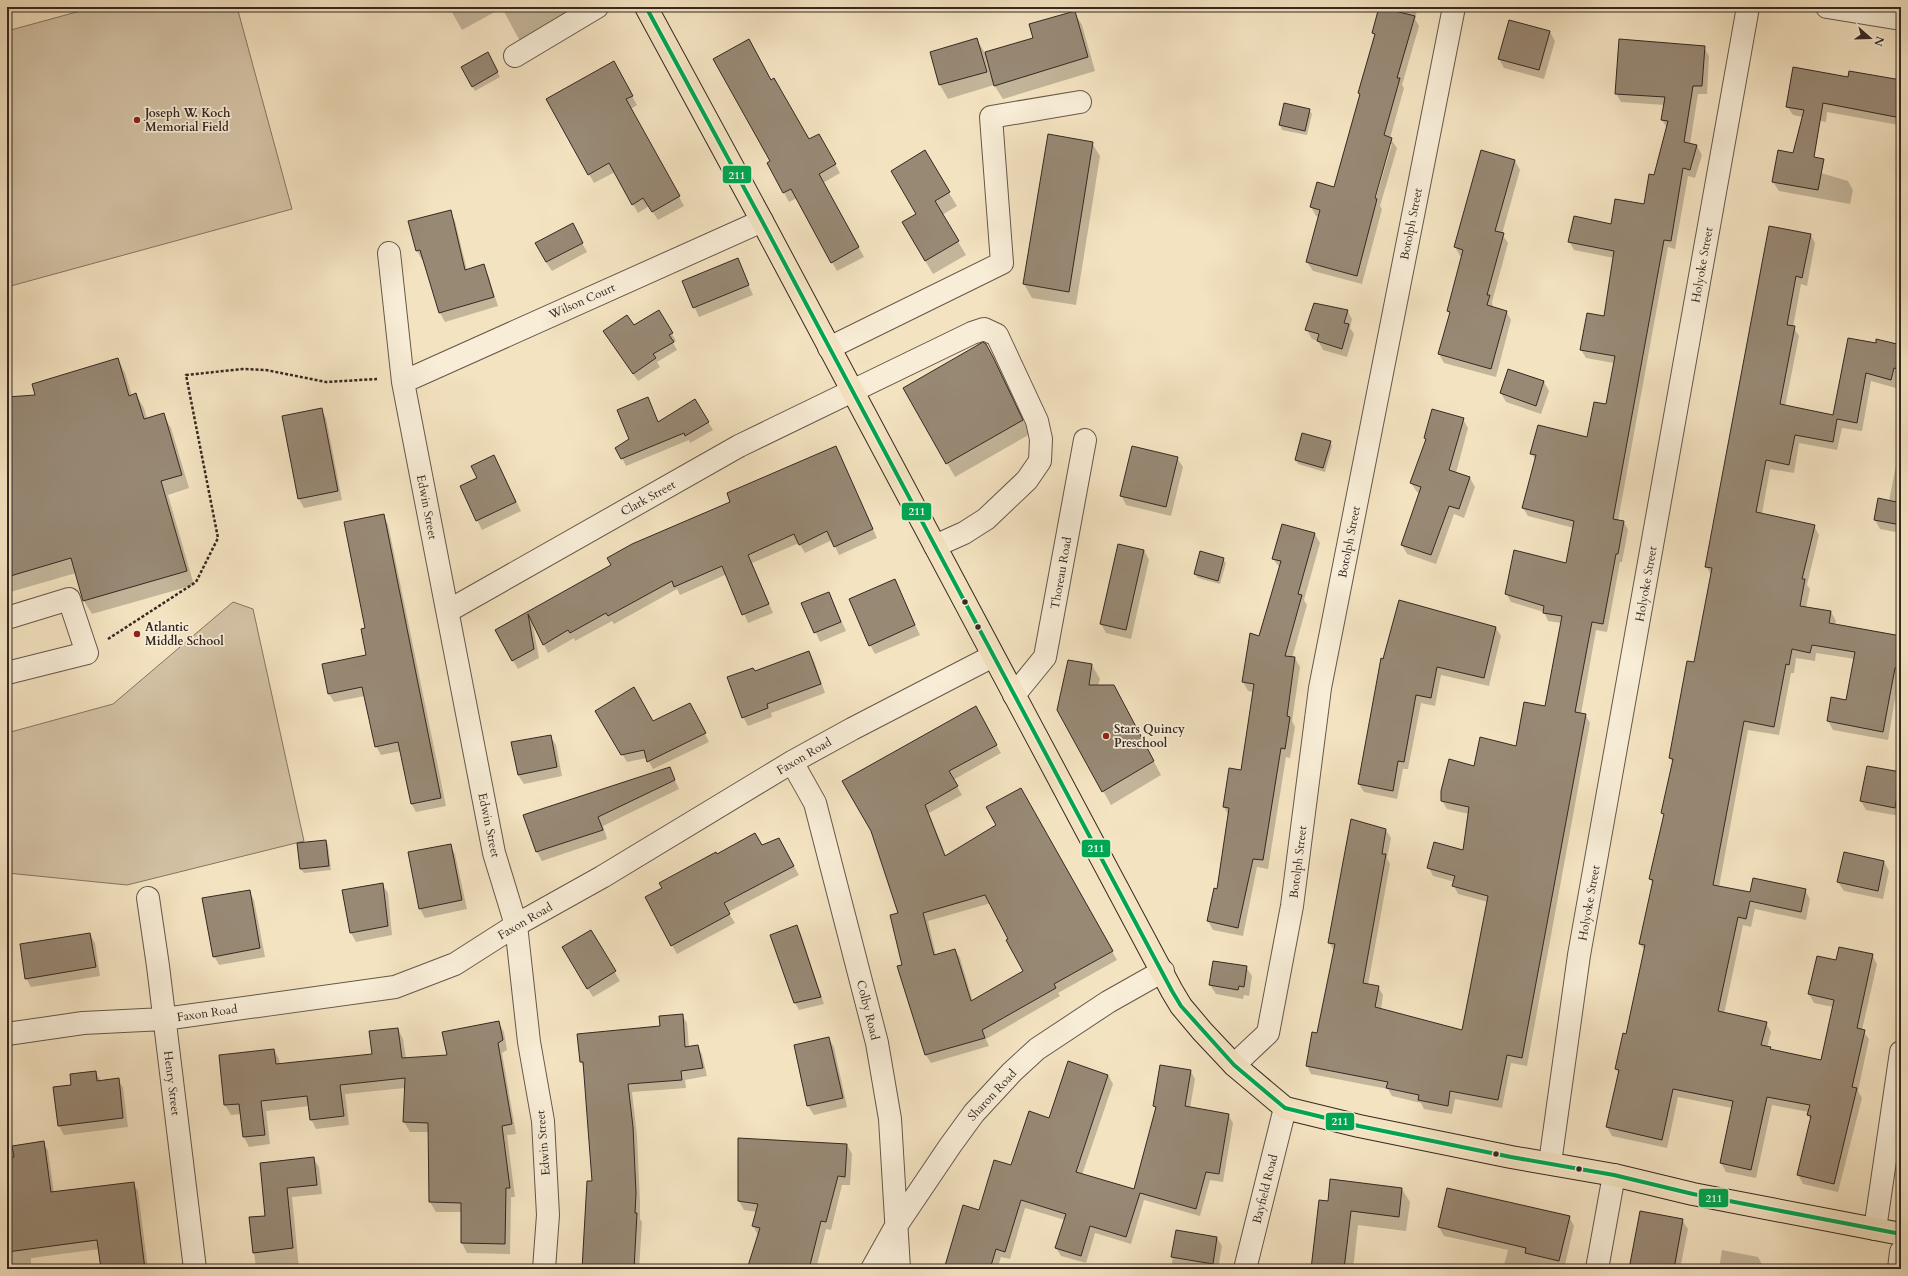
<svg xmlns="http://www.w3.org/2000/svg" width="1908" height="1276" viewBox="0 0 1908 1276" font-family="Cardo,serif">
<rect width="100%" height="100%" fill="#f4e3c1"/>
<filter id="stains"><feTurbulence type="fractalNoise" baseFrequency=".005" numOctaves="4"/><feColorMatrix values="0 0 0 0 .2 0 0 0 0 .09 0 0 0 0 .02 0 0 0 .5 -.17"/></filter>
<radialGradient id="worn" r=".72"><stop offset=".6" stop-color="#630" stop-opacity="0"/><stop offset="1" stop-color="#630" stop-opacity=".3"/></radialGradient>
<path fill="#d4c3a6" stroke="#847664" d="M95,7H237L292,209L7,287V31Z
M233,602L253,609L304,841L127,885L7,873V733L113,704Z"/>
<path fill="#0003" fill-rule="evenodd" d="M449,7H584L522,45L502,8L462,30Z
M1380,7H1418L1415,19L1419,26L1402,85L1404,88L1390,138L1397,148L1380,206L1382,209L1362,284L1313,271L1307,262L1319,217L1316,216L1311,207L1318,184L1334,188L1360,96L1359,93L1375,36L1373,33ZM1389,144H1392L1374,204L1373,203Z
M1074,12L1082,25L1095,71L1003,99L994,85L948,99L940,85L931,53L977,40L985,53L1034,39Z
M1550,32L1555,41L1544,79L1504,68L1499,59Z
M1704,47L1709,56L1707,94H1698L1690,144L1697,146L1702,155L1695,178L1688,176L1675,249L1668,247L1618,521L1624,522L1628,530L1622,562H1620L1607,632L1596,630L1581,714H1585L1590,723L1527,1066L1511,1063L1502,1108L1455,1099L1452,1114L1424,1109L1421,1103L1392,1096L1388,1089L1311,1074L1307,1066L1318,1035L1334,951L1329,942L1386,830L1391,838L1387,858L1390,864L1368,985L1378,987L1383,995L1381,1009L1463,1032L1488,902L1458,894L1454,886L1455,882L1433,876L1429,868L1464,851L1469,814L1447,809L1442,801L1475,767L1517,747L1546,707L1561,623L1548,621L1544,612L1511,602L1506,593L1567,564L1574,528L1528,516L1523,508L1536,461L1532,454L1587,438L1606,406L1614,363L1586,358L1581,350L1604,317L1614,258L1574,250L1569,241L1612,225L1645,205L1654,176L1667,128L1662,120L1665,105L1621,102L1616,93Z
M487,53L500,77L475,91L462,67Z
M613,63L637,105L631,109L684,206L658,220L649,206L638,213L615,172L594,183L547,100Z
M1848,78L1901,85V139L1899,125L1827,112L1826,122L1793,115L1787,106Z
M771,81L808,141L819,135L840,173L823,183L864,257L837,271L797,198L789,202L768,163L771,161Z
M1285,105L1309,110L1312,114L1307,135L1282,130L1280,125Z
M1049,135L1092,143L1100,156L1076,305L1032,298L1024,284Z
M924,152L957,206L942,215L966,255L933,274L903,223L918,214Z
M1777,160L1848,181L1853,190L1850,204L1779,191L1773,182Z
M1515,161L1520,170L1502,234L1508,243L1492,302L1493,308L1506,311L1511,320L1496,377L1444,363L1439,354L1450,315L1448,311L1463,257L1460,256L1455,247Z
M450,212L455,221L467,270L483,266L488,275L498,306L445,322L440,313L424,259L422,260L417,251Z
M1769,227L1810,234L1815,243L1807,286L1801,284L1793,327L1799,336L1785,407L1834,416L1876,345L1901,346V377L1899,376L1896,388L1871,381L1862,431L1842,428L1837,450L1799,443L1794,473L1770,469L1762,514L1814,526L1819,535L1807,585L1810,589L1806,608L1831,612L1836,621L1835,625L1901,637V677L1899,676L1888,740L1833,730L1828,721L1847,701L1855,659L1816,653L1815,661L1796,658L1794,673H1791L1779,735L1748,730L1719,887L1751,894L1805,890L1810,899L1806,920L1755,909L1751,927L1743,925L1724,1014L1766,1023L1771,1032L1767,1048L1771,1050L1821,1061L1833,1007L1814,1003L1809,994L1837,961L1872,955L1877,964L1862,1030L1869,1039L1858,1091L1862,1098L1838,1192L1803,1184L1798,1175L1811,1120L1808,1115L1809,1112L1772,1105L1756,1178L1726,1172L1721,1163L1732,1108L1678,1097L1667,1148L1612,1136L1607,1127L1619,1074L1616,1069L1627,1035L1645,951L1640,944L1653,884L1650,879L1664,817L1662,813L1673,763L1670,758L1695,664L1711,575L1706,566Z
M577,234L587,252L552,271L546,262Z
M737,259L753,295L699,317L683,282Z
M1347,310L1352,319L1350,328L1354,334L1347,357L1323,350L1318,341L1312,339L1307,330Z
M659,311L676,341L673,343L677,350L657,362L660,367L638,381L609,339Z
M985,344L1001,372L1030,434L955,477L904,388Z
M118,359L125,373L132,396L136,395L144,408L147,419L163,414L171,428L189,488L168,495L194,585L92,614L84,601L76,573L7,593V398L36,396Z
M1509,370L1544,382L1549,391L1541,414L1506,402L1501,393Z
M647,398L658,423L695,400L713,430L690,443L689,440L626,466L622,458Z
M321,409L326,418L342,500L304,508L299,499Z
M1463,419L1468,428L1456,473L1470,478L1475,487L1464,518L1454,514L1436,564L1407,554L1402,545L1420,493L1417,492L1411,483L1426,440L1425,438Z
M1330,442L1332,446L1325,472L1298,464L1296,460Z
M840,456L877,538L839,555L832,540L805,553L799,543L752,563L773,613L748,623L727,574L680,595L677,589L614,624L612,621L575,641L574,638L548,653L532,621L539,658L518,669L496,631L612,565Z
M1177,458L1183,467L1171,516L1126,505L1121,495Z
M499,465L521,511L482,530L461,487L478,479Z
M1896,465H1901V533L1880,529L1875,520L1889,501Z
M383,515L388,524L446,806L416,812L411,803L401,751L381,755L376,746L365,696L334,702L329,694L368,656L366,629Z
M1315,534L1320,543L1304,600L1307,605L1292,658H1295L1300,667L1292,721L1295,727L1290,758L1286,757L1268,869L1257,867L1243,936L1213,930L1208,921L1218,890L1229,816L1224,807L1242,771L1254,692L1248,691L1243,682L1260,637L1280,568L1273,559Z
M1144,550L1149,560L1131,639L1106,633L1101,624Z
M1223,559L1226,563L1220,584L1198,578L1195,574Z
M894,580L920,635L875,654L870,645Z
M829,593L846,631L820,642L803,603Z
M1400,601L1496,628L1501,636L1489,686L1441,675L1435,706L1421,703L1408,769H1403L1397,799L1364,792L1359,784L1384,660Z
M809,652L814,661L825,693L771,713L772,717L748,726L743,717Z
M1092,665L1100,679L1098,686L1120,698L1161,775L1111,805L1058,710Z
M975,708L1001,753L953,780L962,795L929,813L946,856L998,825L1021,789L1117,960L1058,993L1060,996L986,1039L989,1046L931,1063L926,1055L898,967L903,965L899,914L872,831ZM991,903L1025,972L973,1002L960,958L955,950L936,956L928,921Z
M596,711L653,722L694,712L709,742L653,769L647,758L627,762Z
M550,736L556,745L562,776L524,784L518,775Z
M1867,767L1901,773L1900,816L1866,810L1861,801Z
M669,768L679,789L603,826L607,839L542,861L537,852L525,815Z
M326,841L328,845L331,870L304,873L301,869Z
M450,845L455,854L467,909L425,918L420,909Z
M762,846L784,848L799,875L728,912L735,923L677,954L672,945L663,888L716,855Z
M1884,862L1889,871L1883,899L1844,891L1838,882Z
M382,884L388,893L392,935L356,942L351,933Z
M249,891L254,900L265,957L219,965L214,956Z
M797,927L801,934L824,1004L799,1010L795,1003Z
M590,931L620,981L593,997L563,948Z
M90,934L95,943L100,976L31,987L26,978Z
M1214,962L1246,967L1252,976L1249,996L1244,995L1243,999L1216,994L1210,985Z
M682,1015L687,1023L689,1047L697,1046L702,1054L707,1076L685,1080L686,1088L632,1092L637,1136L640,1202V1219L642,1222L639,1269H583L593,1183L584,1067L581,1062L578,1035L661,1027Z
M499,1023L504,1032L507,1050L502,1053L516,1134L507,1135L515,1197H511L510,1254L467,1253L462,1243V1212H436L430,1202L429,1132H410L404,1122L405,1088L345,1094L349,1125L316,1129L311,1119L309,1106L266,1111L270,1144L249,1147L244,1137L241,1114L231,1115L225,1105L220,1055L274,1050L279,1059L280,1065L373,1055L398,1029L403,1039L406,1058L448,1056Z
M828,1038L834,1047L847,1107L814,1115L808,1106Z
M1190,1070L1195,1079L1190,1108L1228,1115L1233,1123L1223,1182L1210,1180L1200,1216L1144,1200L1131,1244L1095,1233L1086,1263L1061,1256L1056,1248L1065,1220L1025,1208L1010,1259L1001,1257L997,1269H945L980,1211L1011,1167L1049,1119L1108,1075L1113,1084L1082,1175L1134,1190L1156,1109L1154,1106Z
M95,1072L101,1081L118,1079L123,1088L128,1127L64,1135L59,1126L73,1085Z
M43,1142L48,1151L54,1193L133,1183L138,1191L148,1269H102L100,1249L31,1258V1269H7V1147Z
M847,1145L852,1154L850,1185H842L831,1230L826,1229L816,1269H748L758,1235L753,1226L757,1212L744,1210L739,1201Z
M313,1158L319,1167L322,1194L292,1197L299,1269H256L250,1218L267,1216L261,1164Z
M1402,1189L1410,1202L1406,1231L1358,1225L1353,1269H1312L1328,1202Z
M1569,1217L1574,1226L1564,1269L1545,1265L1544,1269H1503L1508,1250L1444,1236L1439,1227Z
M1682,1220L1688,1229L1680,1269H1630Z
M1177,1231L1217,1238L1222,1246L1218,1269H1171Z
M1722,1250L1758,1257L1763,1266V1269H1719Z
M435,1264H459L462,1269H435Z"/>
<path fill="#988975" stroke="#352823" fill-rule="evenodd" d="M1379,7L1415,16L1397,78H1400L1384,135L1392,138L1375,198L1377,199L1357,276L1306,262L1320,210L1310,207L1317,182L1334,187L1360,94L1358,93L1375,34L1372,33Z
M1075,11L1088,57L994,86L985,52L1033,38L1029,24Z
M1509,20L1550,31L1539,70L1498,59Z
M977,38L987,72L939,85L930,52Z
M749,39L771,80L774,78L809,139L819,134L836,164L819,174L859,247L831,263L791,189L783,193L767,163L770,161L713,59Z
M1619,39L1705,46L1702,86H1693L1684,142L1697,145L1690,170L1683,168L1671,241L1664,240L1613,519L1624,521L1618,554H1616L1603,624L1592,622L1575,712L1586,714L1522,1058L1507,1055L1498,1100L1450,1091L1448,1106L1418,1100L1419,1095L1386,1088L1388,1082L1306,1066L1312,1032L1317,1033L1335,944L1328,943L1351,819L1386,829L1382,854H1386L1363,983L1379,986L1375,1007L1462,1030L1488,896L1452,886L1455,876L1427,868L1434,842L1463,850L1469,807L1441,801V791L1449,759L1474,766L1480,737L1516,746L1524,702L1545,706L1562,616L1543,613L1544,606L1505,594L1514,550L1566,563L1574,521L1522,508L1536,455L1530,454L1538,425L1587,437L1594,402L1606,404L1615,356L1580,350L1587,313L1604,316L1614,251L1568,242L1574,216L1611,224L1615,199L1644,204L1649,174L1654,175L1668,121L1661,120L1665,97L1615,94Z
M488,52L498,72L472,87L461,67Z
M614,61L633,96L626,99L680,196L652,212L643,198L632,205L609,163L588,175L546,99Z
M1793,67L1848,77L1849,71L1901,80V118L1823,103L1814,157L1824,159L1818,190L1772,182L1778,150L1793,153L1804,110L1786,107Z
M1284,103L1310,109L1305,131L1279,125Z
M1048,134L1093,142L1069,292L1023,284Z
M925,150L950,192L935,201L959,241L925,261L902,222L916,214L891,171Z
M1481,150L1515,160L1495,231L1504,233L1487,295H1490L1487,305L1507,311L1491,369L1438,354L1450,312L1447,311L1463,250L1454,247Z
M451,210L465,270L484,264L494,297L439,313L420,250L416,251L408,221Z
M573,223L583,243L546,262L535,243Z
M1769,226L1811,234L1802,278L1796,276L1787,325L1795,326L1780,404L1833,415L1848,338L1876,343V339L1901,345V370L1894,368L1891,380L1866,373L1857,423L1837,419L1833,442L1795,435L1789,465L1766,460L1756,512L1815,525L1802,579H1805L1800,606L1831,611L1829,623L1901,636V669L1895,668L1883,732L1827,721L1831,697L1846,700L1855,652L1812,645L1810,653L1792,649L1789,665L1786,664L1774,727L1744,721L1713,885L1750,892L1753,878L1806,889L1801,912L1750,901L1746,919L1738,917L1718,1011L1767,1022L1761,1045L1771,1047L1770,1049L1821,1060L1834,1000L1808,994L1817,956L1836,960L1839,947L1873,954L1857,1028L1865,1030L1852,1087L1857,1088L1834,1184L1797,1175L1811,1116L1807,1115L1810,1105L1767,1097L1751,1170L1720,1163L1733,1101L1673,1089L1662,1140L1606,1127L1619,1070L1615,1069L1623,1033L1626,1034L1645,945L1639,944L1653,880L1649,879L1664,814L1661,813L1673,759L1669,758L1687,661L1694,662L1712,568L1705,567Z
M738,258L749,285L693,308L682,281Z
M1314,303L1348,310L1344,323L1349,324L1342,349L1317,341L1319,334L1305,330Z
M659,310L673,333L669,335L674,342L653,354L656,358L633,374L603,331L627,315L634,325Z
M983,342L986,344L993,357L1023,420L946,464L903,388Z
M118,358L129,396L136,393L144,419L164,413L182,475L161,481L187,571L83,601L71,558L7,577V397L35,395L32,384Z
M1508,369L1544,381L1536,406L1500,393Z
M648,397L658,422L695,399L709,422L685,436L684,433L621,459L615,448L629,439L617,410Z
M322,408L338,491L298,499L282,416Z
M1432,409L1464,418L1449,470L1470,477L1459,509L1449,506L1431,555L1401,545L1421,487L1410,483L1426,439L1424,438Z
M1302,433L1331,441L1323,468L1295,460Z
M836,446L873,529L834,547L827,531L799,545L794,534L748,555L769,604L742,615L722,566L674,587L672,581L608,616L606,613L570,633L568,630L543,645L528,614L534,649L512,661L495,630L611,565L607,558L632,544L730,502L727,493Z
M1132,446L1178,457L1166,507L1120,496Z
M494,455L516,502L476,521L460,486L477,478L471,466Z
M1878,498L1901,503V525L1874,520Z
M384,514L441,798L411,804L398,742L375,747L362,687L328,694L322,664L366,655L361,629L365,628L344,522Z
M1282,524L1315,533L1298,594L1302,595L1285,656L1295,657L1287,716L1290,717L1285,749L1281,748L1263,860L1253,859L1238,928L1207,921L1214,888L1217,889L1229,808L1223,807L1229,768L1241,770L1254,684L1242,682L1250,633L1259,636L1281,561L1272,559Z
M1118,544L1144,550L1126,630L1100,624Z
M1200,551L1224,558L1218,581L1194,574Z
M895,579L915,625L869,646L849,599Z
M829,592L841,622L814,633L801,603Z
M1399,600L1496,627L1484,678L1437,667L1431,698L1416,695L1404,762L1398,761L1393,791L1358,784L1381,658L1383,659Z
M809,651L821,684L767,704L768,708L742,718L727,677L753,668L755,671Z
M1068,660L1092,664L1089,685H1114L1154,761L1102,792L1057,710Z
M634,687L653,721L690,703L706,733L647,762L644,750L621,755L595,711Z
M976,706L997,745L949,771L958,786L925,805L945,856L996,825L986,807L1021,788L1113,951L1054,984L1056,988L982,1030L985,1038L925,1055L897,966L902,965L890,915L898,913L871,831L842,781ZM985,895L1008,939L1006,940L1023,971L971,1001L955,949L934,955L923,913Z
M551,735L557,767L518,775L511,742Z
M1867,766L1901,772L1895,808L1860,801Z
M670,767L675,780L598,817L603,830L536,852L523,815Z
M755,833L762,845L779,838L794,866L724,903L730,914L671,946L645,897L662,888L659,883L716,852L717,854Z
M326,840L329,866L300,869L297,843Z
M451,844L462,900L419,909L408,852Z
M1844,852L1884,861L1878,891L1837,882Z
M383,883L388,926L350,933L342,890Z
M250,890L260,948L213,957L202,898Z
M797,925L821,997L794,1003L770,935Z
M591,930L616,971L587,989L562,947Z
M90,933L96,967L25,979L20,944Z
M1213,961L1247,966L1244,987L1239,986L1238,990L1209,985Z
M683,1014L685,1047L698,1045L703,1068L681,1071L682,1080L628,1084L633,1127L636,1193L635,1213H637L634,1269H582L587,1181H592L583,1062H580L577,1034L660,1026L659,1016Z
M499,1021L503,1040L498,1043L512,1124L502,1126L510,1188H506L505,1244L461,1243V1203L429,1202L428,1123L403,1122L405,1078L340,1085L344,1116L310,1120L307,1096L261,1101L265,1135L243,1137L239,1104L224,1105L219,1055L274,1049L276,1064L372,1054L369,1031L398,1028L402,1058L447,1055L442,1032Z
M829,1037L843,1098L807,1106L794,1045Z
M1068,1061L1108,1075L1076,1172L1134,1189L1156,1107L1153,1106L1160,1065L1191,1070L1185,1106L1229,1114L1219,1174L1206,1172L1196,1209L1140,1193L1126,1237L1090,1226L1081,1256L1055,1248L1066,1214L1021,1200L1005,1252L996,1249L990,1269H944L963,1205L979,1210L994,1160L1011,1165L1029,1111L1049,1118Z
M96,1071L97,1081L119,1078L123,1118L58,1126L53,1087L71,1085L70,1074Z
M738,1138L847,1144L845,1177L838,1176L826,1222L821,1221L809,1269H747L760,1228L752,1226L758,1204L738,1201Z
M44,1141L51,1192L134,1182L145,1269H101L97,1240L7,1252V1158L14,1157L12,1146Z
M314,1157L317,1185L287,1188L293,1248L253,1253L249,1217L265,1216L260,1163Z
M1330,1179L1402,1188L1399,1217L1351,1211L1344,1269H1311L1319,1200L1328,1201Z
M1447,1188L1570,1216L1559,1261L1525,1253L1526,1248L1438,1227Z
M1640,1211L1683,1219L1674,1269H1629Z
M1176,1230L1217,1237L1213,1264L1171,1257Z"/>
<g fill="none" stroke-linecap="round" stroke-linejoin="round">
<defs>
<path id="minor" d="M1827,7L1901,19
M515,56L597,7
M389,253L403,382L494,853L516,925L529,1042L543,1121L548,1215L544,1269
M829,348L1002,263L991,117L1080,102
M403,382L762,221
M448,611L739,446L972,333L984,329L997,335L1037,421L1041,439L1040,461L1027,480L986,519L964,533L935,546
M7,618L69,599L87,653L7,673
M1014,695L1045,657L1085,440
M792,762L815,803L877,1043L890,1119L899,1269
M148,898L158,966L195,1269
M7,1034L83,1023L164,1019L395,987L455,964L516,925L602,877L792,762L852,729L993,656
M1234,1065L1268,1033L1292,906L1320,688L1454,7
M1550,1163L1579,955L1748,7
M1875,1229L1901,1052
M872,1269L896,1226L950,1146L974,1113L1012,1072L1037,1049L1108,1002L1163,971
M1245,1269L1285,1108
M1597,1269L1614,1175
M1899,1269L1901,1252"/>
<path id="major" d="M646,7L762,221L1172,991L1181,1006L1202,1031L1234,1065L1285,1108L1359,1126L1511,1157L1614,1175L1693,1194L1901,1234"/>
</defs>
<use href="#minor" stroke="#65574a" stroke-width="24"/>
<use href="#major" stroke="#352823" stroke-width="24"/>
<path stroke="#352823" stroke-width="2.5" stroke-dasharray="3 2" stroke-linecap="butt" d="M108,639L196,582L218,538L186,375L243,369L266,370L326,382L377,379"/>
<use href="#minor" stroke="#f8edd7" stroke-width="22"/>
<use href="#major" stroke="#f4e3c1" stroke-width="22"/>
<defs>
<path id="bus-1" d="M646,7L762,221L1172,991L1181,1006L1234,1065L1285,1108L1359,1126L1511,1157L1614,1175L1693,1194L1901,1234"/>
</defs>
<use href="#bus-1" stroke="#f8edd7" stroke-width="7"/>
<use href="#bus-1" stroke="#00a651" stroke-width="4"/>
</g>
<g fill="#8f2418" stroke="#f8edd7" stroke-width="1.5">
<circle cx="137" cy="120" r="4"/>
<circle cx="137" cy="634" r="4"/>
<circle cx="1106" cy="736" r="4"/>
</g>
<g fill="#352823" stroke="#f8edd7" stroke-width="1.5">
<circle cx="965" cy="602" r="3.5"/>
<circle cx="978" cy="627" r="3.5"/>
<circle cx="1496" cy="1154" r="3.5"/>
<circle cx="1579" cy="1169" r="3.5"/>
</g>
<g text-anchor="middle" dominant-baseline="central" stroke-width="3.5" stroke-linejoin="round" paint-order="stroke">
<g font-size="12" font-weight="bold" fill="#352823" stroke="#f8edd7" text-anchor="start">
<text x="145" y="113">Joseph W. Koch<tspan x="145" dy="14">Memorial Field</tspan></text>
<text x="145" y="627">Atlantic<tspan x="145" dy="14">Middle School</tspan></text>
<text x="1114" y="729">Stars Quincy<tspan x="1114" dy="14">Preschool</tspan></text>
</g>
<g font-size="12" fill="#352823" stroke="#f8edd7">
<text transform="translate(1411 224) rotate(-79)">Botolph Street</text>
<text transform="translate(1702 265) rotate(-80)">Holyoke Street</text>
<text transform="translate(582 301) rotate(-24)">Wilson Court</text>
<text transform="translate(648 498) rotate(-29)">Clark Street</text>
<text transform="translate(427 507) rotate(79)">Edwin Street</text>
<text transform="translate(1349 542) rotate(-79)">Botolph Street</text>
<text transform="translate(1061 573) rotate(-80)">Thoreau Road</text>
<text transform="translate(1646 584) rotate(-80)">Holyoke Street</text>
<text transform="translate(804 756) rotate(-30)">Faxon Road</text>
<text transform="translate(489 825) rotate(78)">Edwin Street</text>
<text transform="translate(1298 862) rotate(-83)">Botolph Street</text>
<text transform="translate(1589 903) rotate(-80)">Holyoke Street</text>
<text transform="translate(525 921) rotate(-30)">Faxon Road</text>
<text transform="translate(868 1010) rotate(76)">Colby Road</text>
<text transform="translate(207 1013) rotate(-8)">Faxon Road</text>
<text transform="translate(172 1083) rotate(83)">Henry Street</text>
<text transform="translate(992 1095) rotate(-47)">Sharon Road</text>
<text transform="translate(543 1143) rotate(-95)">Edwin Street</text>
<text transform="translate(1265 1189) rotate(-76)">Bayfield Road</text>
</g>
</g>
<g stroke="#f8edd7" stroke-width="1.5">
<rect x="722" y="165" width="30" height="19" rx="4" fill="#00a651"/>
<rect x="901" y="502" width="31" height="19" rx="4" fill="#00a651"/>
<rect x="1081" y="839" width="30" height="19" rx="4" fill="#00a651"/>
<rect x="1325" y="1112" width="30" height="19" rx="4" fill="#00a651"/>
<rect x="1698" y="1188" width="31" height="20" rx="4" fill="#00a651"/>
</g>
<g font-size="11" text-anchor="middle" font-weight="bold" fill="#fff">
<text x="737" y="179">211</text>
<text x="917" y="515">211</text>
<text x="1096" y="852">211</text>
<text x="1340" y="1125">211</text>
<text x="1714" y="1202">211</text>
</g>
<rect width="1908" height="1276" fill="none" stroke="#f4e3c1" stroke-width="24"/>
<rect x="8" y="8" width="1892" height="1260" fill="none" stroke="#352823" stroke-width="2"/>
<rect x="12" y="12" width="1884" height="1252" fill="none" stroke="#352823"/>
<g transform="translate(1870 38) rotate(110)" stroke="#f8edd7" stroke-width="3" paint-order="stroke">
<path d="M0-3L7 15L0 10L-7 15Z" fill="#352823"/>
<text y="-6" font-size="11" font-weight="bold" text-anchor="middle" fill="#352823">N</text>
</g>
<rect width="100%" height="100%" filter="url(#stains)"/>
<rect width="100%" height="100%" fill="url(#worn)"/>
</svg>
